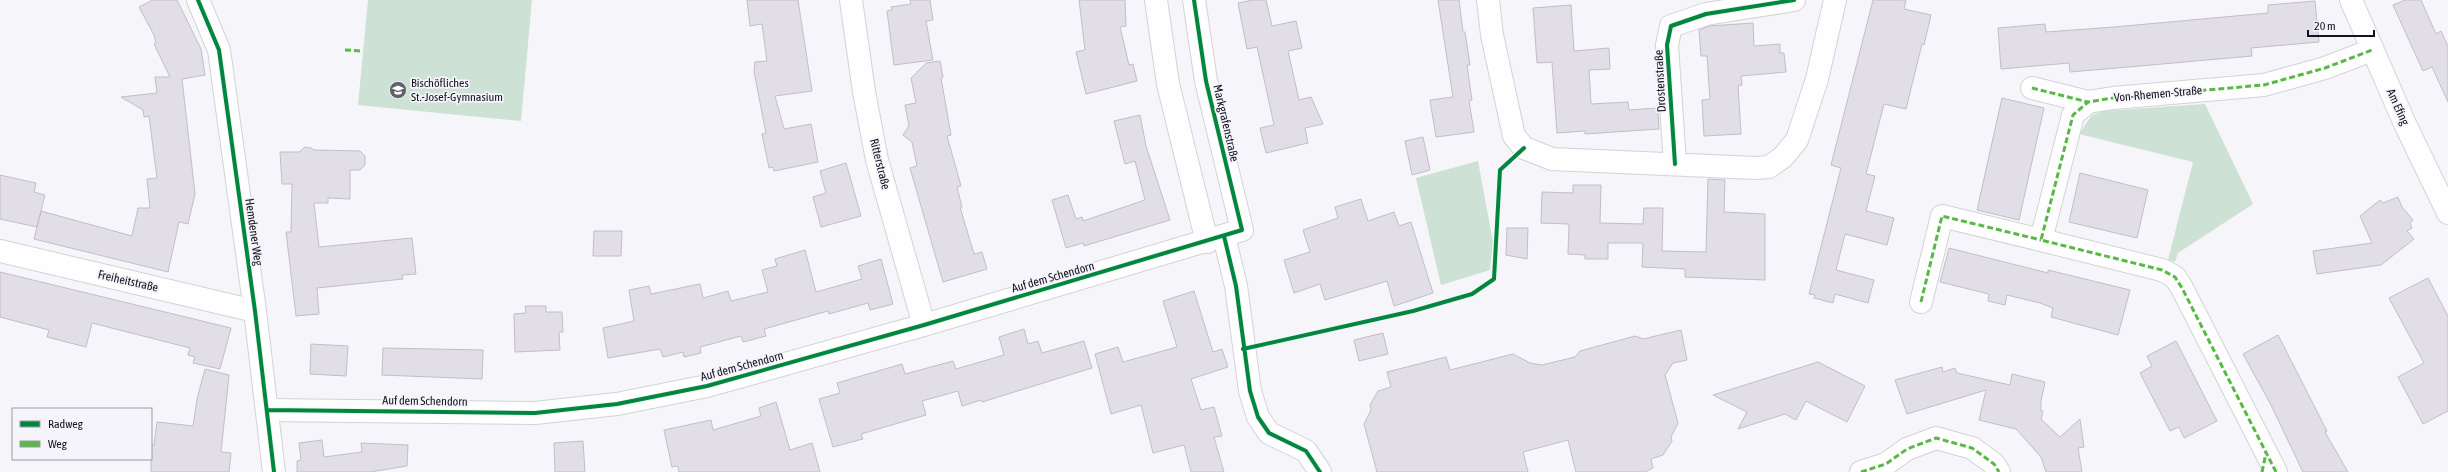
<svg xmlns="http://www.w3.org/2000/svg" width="2448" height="472" viewBox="0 0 2448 472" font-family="'Asap Condensed',sans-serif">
<rect width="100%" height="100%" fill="#f6f5fa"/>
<path fill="#cde2d4" d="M368,0H532L521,121L358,105Z
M2205,104L2253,204L2178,253L2175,262L2168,260L2193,162L2079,134L2092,115L2103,111Z
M1478,161L1493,242L1490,270L1441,285L1416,178Z"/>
<path fill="#e2dee8" stroke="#c1bec6" d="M153,0H177L201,49L205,75L182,79L195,194L188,224L179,222L168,272L34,239L41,211L132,236L138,208H150L147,179L157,178L149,116L144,117L143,110L121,97L157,93L155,77H170L154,44L156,43L154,35L139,7Z
M747,0H798L812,91L775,96L784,129L811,124L818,162L774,171L773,167L769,168L762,134L766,133L754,72L755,62L767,61L762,24L750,26Z
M910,0H930L933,20L926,21L933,60L894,65L887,11L892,10L891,7L911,4Z
M1079,0H1125L1126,26L1120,27L1129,65L1133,64L1137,81L1086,94L1076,52L1085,50Z
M1253,0H1266L1272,26L1296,21L1302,48L1288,51L1299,100L1311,97L1323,124L1305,128L1308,143L1266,153L1260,128L1274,125L1257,47L1247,49L1238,3Z
M1438,0H1459L1463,32H1465L1470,65H1467L1472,100L1469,101L1474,132L1436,137L1430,100L1453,97Z
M1873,0H1906L1904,9L1931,15L1924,45L1922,44L1906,109L1884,104L1866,174L1875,176L1866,211L1894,218L1887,245L1845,234L1836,270L1874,280L1868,303L1835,294L1833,303L1814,298L1815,295L1809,294L1841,168L1831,165Z
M2405,0H2421L2436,34L2441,31L2448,46V102L2432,67L2423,71L2393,5Z
M2315,1L2319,42L2251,48L2252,56L2117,68L2070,72L2069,63L2001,69L1998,28L2045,24L2046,32L2114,27L2268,13V5Z
M1571,5L1574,51L1609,48L1610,69L1589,70L1591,104L1628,102L1629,110L1658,108L1659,129L1585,134V131L1557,133L1552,62L1537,63L1533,8Z
M1753,23L1754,46L1780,44V53H1784L1786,72L1741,76L1742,85L1738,86L1741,134L1704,136L1702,100L1710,99L1707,56H1701L1699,30L1709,26Z
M940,61L943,77L941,78L951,135L947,136L961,186L957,187L962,207H960L974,254L982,252L987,269L943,282L910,168L917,166L912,142L903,135L909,126L905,105L916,103L911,78L926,63Z
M2002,98L2044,108L2019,220L1977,210Z
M1140,115L1146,146L1170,220L1084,246L1083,243L1066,248L1052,200L1068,195L1076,219L1082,217L1083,221L1145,200L1135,161L1125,164L1114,121Z
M1423,137L1430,170L1412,175L1405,141Z
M305,147L311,148L314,150L360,151L365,156V165L360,170H350V199L328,198V203H314L319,247L412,238L416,274L402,275L403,279L317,288L319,314L296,316L286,232H291L292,184H282L280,152H299Z
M846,163L861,216L821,227L813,197L826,193L820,171Z
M2080,173L2148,190L2137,238L2069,222Z
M0,175L36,183L34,192L45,195L37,227L0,219Z
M1708,179L1725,180L1724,212L1765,214V280L1685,277V269L1642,267L1643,243H1608V259H1585V255L1568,254L1569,224L1541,223L1542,192L1573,193V185H1601L1600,223L1643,224L1644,208H1663L1662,251L1706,252Z
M2398,197L2402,207L2413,220L2410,223L2412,228L2407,231L2414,239L2381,265L2317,274L2313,251L2372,243L2360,216L2380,200L2383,203Z
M1361,199L1368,221L1394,212L1399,226L1411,222L1433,293L1394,306L1387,281L1325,300L1320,284L1294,293L1284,260L1310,252L1303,230L1338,218L1335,207Z
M1507,228H1528L1527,259L1506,255Z
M594,231H622L621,256H593Z
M1949,248L2048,273V270L2130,290L2118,335L2051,317L2053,308L2040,303L2007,295L2005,305L1988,301L1989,294L1940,282Z
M805,250L816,292L862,279L858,266L881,259L893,304L870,310L868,303L829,314L828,311L764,329L766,336L743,342L741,336L700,347L701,353L684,357L683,352L663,357L660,349L608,358L603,328L634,321L629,290L649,286L651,294L700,284L703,298L728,291L731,301L768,292L762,270L777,266L775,259Z
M0,272L231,328L220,369L193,363L195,357L188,355L190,348L92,323L86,347L47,337L49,330L0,317Z
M2428,278L2448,316V411L2423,424L2398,377L2424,363L2389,298Z
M1194,291L1213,352L1222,349L1228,367L1191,379L1201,410L1214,407L1222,436L1214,437L1224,472H1191L1184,445L1153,453L1141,405L1111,414L1095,354L1118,347L1123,362L1177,347L1163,301Z
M525,306H546V312H562L563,332H559L560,350L515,352L514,314L526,313Z
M1024,329L1028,344L1038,341L1042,353L1084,341L1092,368L982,402L981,400L962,406L958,391L922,401L926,415L861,434L863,439L833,447L819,399L840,393L837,383L902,364L905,374L953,361L956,369L1004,355L999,337Z
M1681,330L1687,360L1673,363L1665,375L1678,423L1671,437L1672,441L1663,455L1651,459L1653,468L1645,472H1576L1568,440L1523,452L1528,472H1377L1364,424L1371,410L1370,405L1378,391L1391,387L1387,372L1446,357L1450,370L1513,354L1530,363L1542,365L1575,357L1580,351L1635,336L1643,339Z
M1383,333L1388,354L1359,361L1354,340Z
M2278,335L2327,431L2325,432L2348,472H2303L2271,405L2243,354Z
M2176,341L2217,421L2184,438L2179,427L2170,431L2140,373L2152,366L2147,356Z
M311,344L348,346L346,376L310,374Z
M383,348L483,350L482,379L382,375Z
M1818,362L1865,386L1847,422L1806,401L1796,420L1785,414L1738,429L1747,412L1713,395Z
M1942,367L1943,372L1955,368L1957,373L2010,385L2012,374L2045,382L2041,401V411H2043L2041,419L2060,437L2080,419L2084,447L2078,448L2082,472H2046L2041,457L2016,429L1979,420L1986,390L1907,414L1895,380Z
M205,369L229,375L221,452L231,453L229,472H151V445H154L157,422L193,426L197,399Z
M776,402L790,450L812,443L820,472H679L678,466L672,467L664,430L711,420L713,430L761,416L759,408Z
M322,440L324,457L362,452L361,443L408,445L407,466L370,472H297V461L301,460L299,443Z
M583,441L585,472H555L554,443Z"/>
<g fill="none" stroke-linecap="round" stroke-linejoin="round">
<defs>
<path id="minor" d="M851,0L864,92L877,160L924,325
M1156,0L1168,84L1207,242
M1488,0L1492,35L1514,136L1524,148L1552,159L1755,168L1769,167L1783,157L1797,140L1817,79L1835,0
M2351,0L2405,124L2448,213
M2032,88L2088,102
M1675,164L1667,45L1671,26L1706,14L1794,0
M1224,236L1236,286L1250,391L1258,417L1269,433L1306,451L1320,472
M0,251L255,311
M1921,302L1942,216L2041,240
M267,410L535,413L617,404L707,386L924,325L1242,230L1206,81L1194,0
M1861,472L1886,464L1907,449L1936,438L1972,448L1994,464L1999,472
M2276,472L2182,288L2175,277L2162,270L2041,240L2073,115L2088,102L2113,98L2264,85L2325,68L2372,50"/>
<path id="tertiary" d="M198,0L219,50L255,311L274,472"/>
</defs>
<use href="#minor" stroke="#d3d2db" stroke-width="24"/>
<use href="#tertiary" stroke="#d3d2db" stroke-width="24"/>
<use href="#minor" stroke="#fefefe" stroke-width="22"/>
<use href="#tertiary" stroke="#fefefe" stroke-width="22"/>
<path stroke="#58b947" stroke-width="3" stroke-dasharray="6 3" stroke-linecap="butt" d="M345,50L362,51
M2032,88L2088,102
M1921,302L1942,216L2041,240
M1861,472L1886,464L1907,449L1936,438L1972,448L1994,464L1999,472
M2262,472L2266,453
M2276,472L2182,288L2175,277L2162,270L2041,240L2073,115L2088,102L2113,98L2264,85L2325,68L2372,50"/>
<defs>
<path id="cycleway" d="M198,0L219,50L255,311L274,472
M1675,164L1667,45L1671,26L1706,14L1794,0
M1224,236L1236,286L1250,391L1258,417L1269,433L1306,451L1320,472
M1243,349L1413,311L1472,294L1494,279L1500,170L1524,148
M267,410L535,413L617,404L707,386L924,325L1242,230L1206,81L1194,0"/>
</defs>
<use href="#cycleway" stroke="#f5f4fb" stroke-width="6"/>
<use href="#cycleway" stroke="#00873e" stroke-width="4"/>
</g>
<defs>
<symbol id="school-disc" viewBox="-11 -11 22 22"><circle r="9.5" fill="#63616b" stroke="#f5f4fb"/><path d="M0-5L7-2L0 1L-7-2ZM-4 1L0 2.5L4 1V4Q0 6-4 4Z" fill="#fff"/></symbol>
</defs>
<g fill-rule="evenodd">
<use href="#school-disc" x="388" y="80" width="20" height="20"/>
</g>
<g text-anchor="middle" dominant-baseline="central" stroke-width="3.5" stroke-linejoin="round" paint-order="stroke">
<g font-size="12" fill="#14121e" stroke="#f5f4fb">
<text transform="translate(1660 81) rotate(-93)">Drostenstraße</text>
<text transform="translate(2158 94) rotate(-5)">Von-Rhemen-Straße</text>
<text transform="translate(2398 107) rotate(66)">Am Efing</text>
<text transform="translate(1226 123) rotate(77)">Markgrafenstraße</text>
<text transform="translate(880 164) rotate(76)">Ritterstraße</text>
<text transform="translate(254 232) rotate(82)">Hemdener Weg</text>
<text transform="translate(1053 277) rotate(-16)">Auf dem Schendorn</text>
<text transform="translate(128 281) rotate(13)">Freiheitstraße</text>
<text transform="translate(742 366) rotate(-15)">Auf dem Schendorn</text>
<text transform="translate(425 401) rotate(1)">Auf dem Schendorn</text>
</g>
<g font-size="12" fill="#14121e" stroke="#f5f4fb" text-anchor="start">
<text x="411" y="83">Bischöfliches<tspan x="411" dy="14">St.-Josef-Gymnasium</tspan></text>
</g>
</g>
<rect x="12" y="408" width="140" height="52" fill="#f5f4fb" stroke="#9b9aa3"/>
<rect x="20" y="421" width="20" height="6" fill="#00873e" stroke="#9b9aa3"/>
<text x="48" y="428" font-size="12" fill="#14121e">Radweg</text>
<rect x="20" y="441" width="20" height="6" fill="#58b947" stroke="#9b9aa3"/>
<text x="48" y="448" font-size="12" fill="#14121e">Weg</text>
<path d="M2308 30v6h66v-6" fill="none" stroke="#14121e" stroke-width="2"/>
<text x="2314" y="30" font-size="12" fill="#14121e" stroke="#f5f4fb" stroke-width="3" paint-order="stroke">20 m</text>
</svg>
